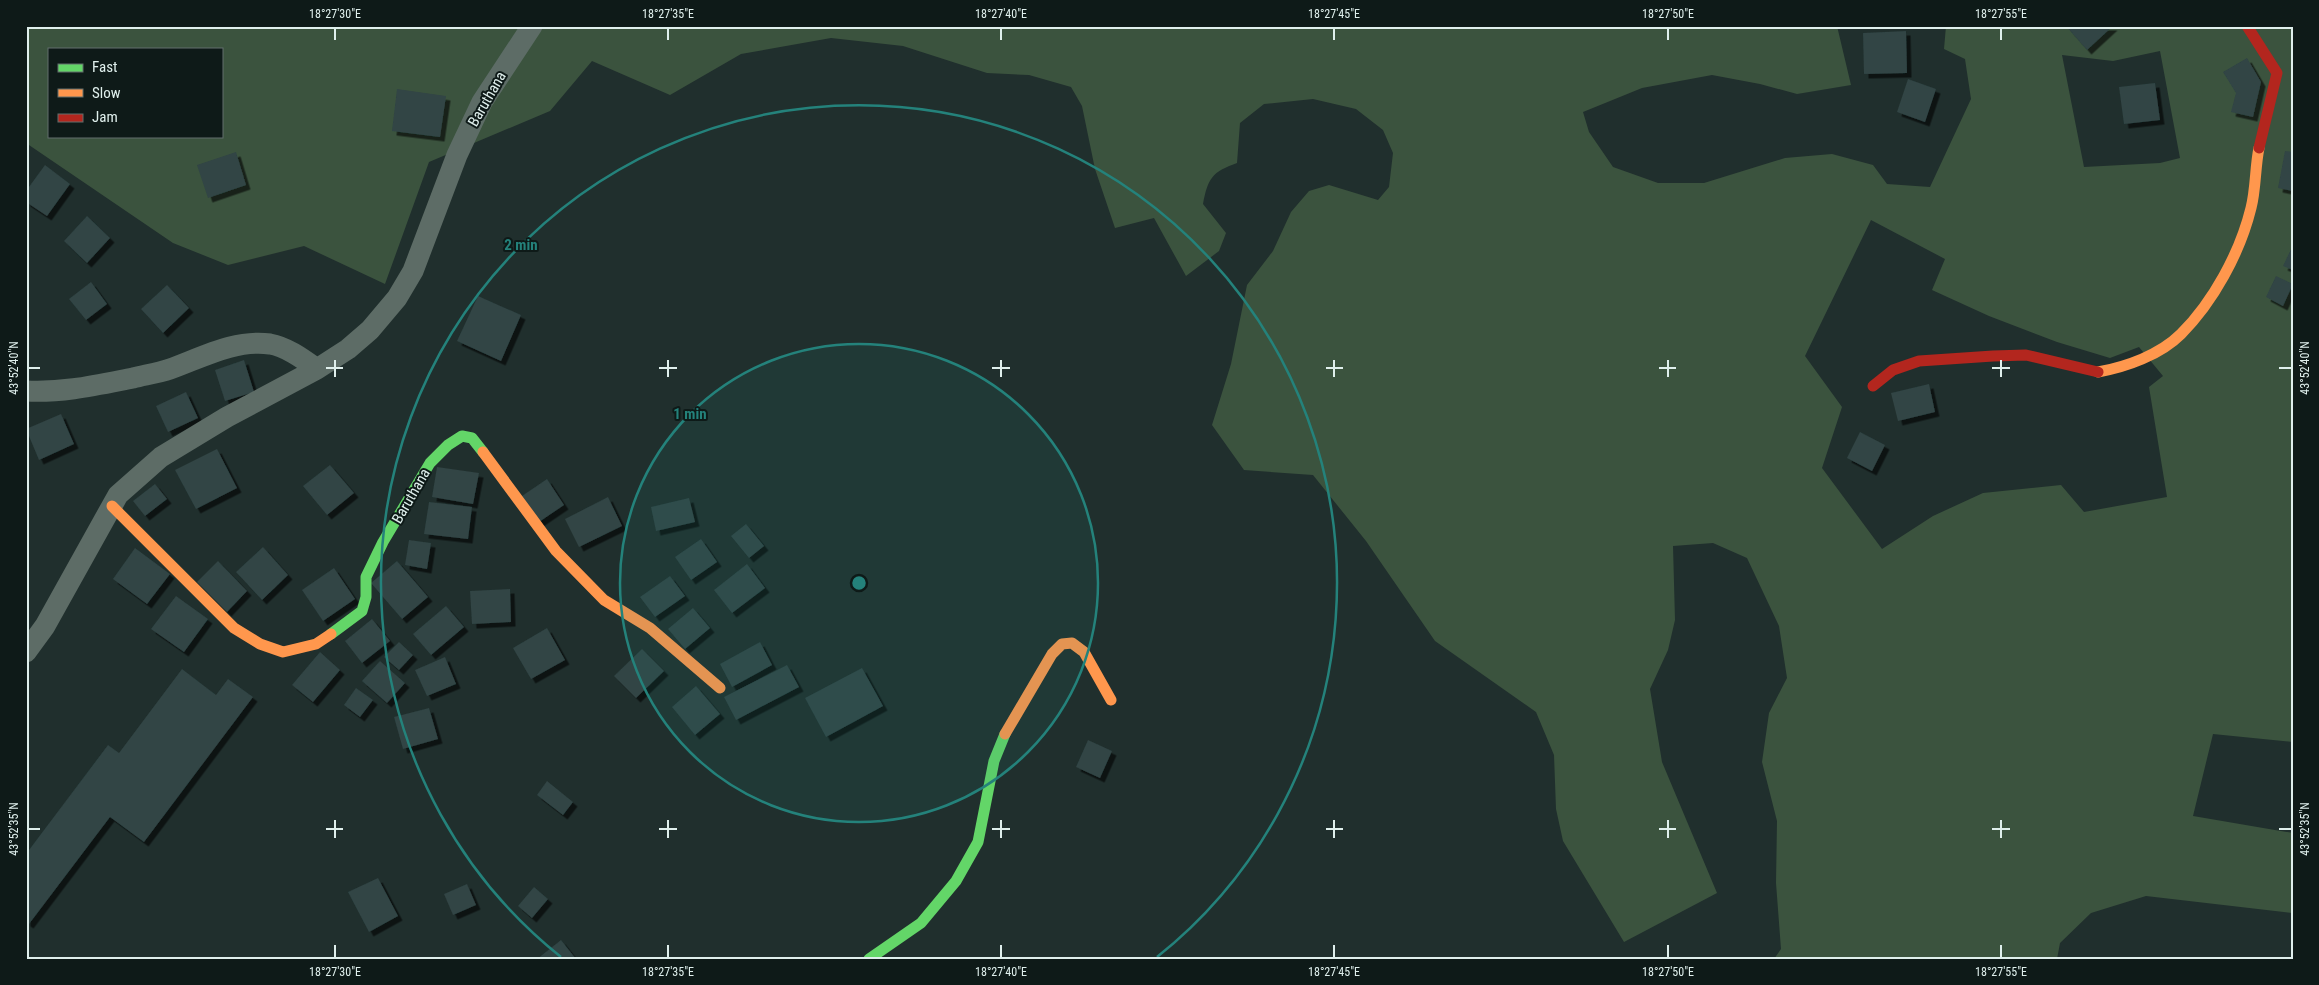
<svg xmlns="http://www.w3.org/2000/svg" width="2319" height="985" viewBox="0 0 2319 985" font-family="'Roboto Condensed',sans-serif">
<defs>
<filter id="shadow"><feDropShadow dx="4.5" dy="4.5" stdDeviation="0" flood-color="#0009"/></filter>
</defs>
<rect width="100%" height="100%" fill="#202f2d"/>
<path fill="#3b533e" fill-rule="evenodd" d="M26,26H1837L1851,85L1797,94L1760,84L1712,75L1642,88L1583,112L1589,132L1613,167L1658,183H1704L1785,158L1832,154L1873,165L1887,184L1930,187L1971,99L1965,59L1944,49L1946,26H2293V742L2213,734L2193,816L2293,833V910L2292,913L2146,896L2091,913L2060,943L2057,959H1774L1781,949L1776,883L1777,821L1762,762L1769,713L1787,678L1779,626L1747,558L1713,543L1673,546L1675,620L1668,650L1650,689L1662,762L1717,893L1624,942L1563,841L1556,809L1554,755L1536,712L1435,641L1366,541L1313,475L1244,470L1212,425L1231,364L1247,285L1273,251L1291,212L1309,191L1329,185L1378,200L1389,187L1393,153L1383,130L1356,109L1313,99L1264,104L1240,123L1237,163C1212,172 1208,178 1203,204L1226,233L1219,251L1186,276L1154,218L1115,228L1095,169L1082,106L1071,87L1029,75L987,73L903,46L831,38L741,54L670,95L592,61L550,111L429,162L385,284L304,246L228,265L173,243L26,143ZM49,49H221V136H49ZM2160,51L2180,158L2160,163L2084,167L2062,55L2113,61ZM1871,220L1945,259L1932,290L1989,316L2057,342L2110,358L2139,347L2163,376L2149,387L2167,497L2084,512L2061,485L1983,493L1933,516L1882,549L1822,468L1842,407L1805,356Z"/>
<path fill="#304444" filter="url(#shadow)" d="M2066,26H2113L2087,50Z
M1906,31L1907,73L1864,74L1863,33Z
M2247,58L2261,82L2253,117L2231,112L2236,93L2223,72Z
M1908,79L1936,89L1925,122L1897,112Z
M2155,83L2160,120L2124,124L2119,87Z
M397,89L446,96L440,137L392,131Z
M2285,151L2293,152V191L2278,188Z
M236,152L246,185L208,198L197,165Z
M45,165L70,184L47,216L26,202V191Z
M87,216L110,238L87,263L64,241Z
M2293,245V270L2283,266Z
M2276,276L2293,284L2283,306L2266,297Z
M91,282L107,304L86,320L69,299Z
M167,285L189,308L163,333L141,309Z
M478,296L521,315L501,361L457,341Z
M244,360L254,392L225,401L215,370Z
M1929,384L1935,412L1898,421L1891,393Z
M186,392L198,418L168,432L156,406Z
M61,414L74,444L39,460L26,429Z
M1860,432L1885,445L1872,471L1847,458Z
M217,449L237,488L196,509L175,470Z
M330,465L354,493L327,515L303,486Z
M437,467L479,473L473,504L432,497Z
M547,479L564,505L539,522L522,496Z
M155,484L167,499L145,516L133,501Z
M608,497L622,526L579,547L565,519Z
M689,498L695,522L656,531L651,507Z
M429,502L472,507L468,539L424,534Z
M746,524L764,546L749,558L731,536Z
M701,539L717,562L691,580L675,557Z
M409,540L431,543L427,569L405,565Z
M263,547L288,575L262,600L236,572Z
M135,548L170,574L147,604L113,579Z
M218,561L247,591L227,612L197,582Z
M397,561L428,597L402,619L371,583Z
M747,564L765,588L732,613L714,590Z
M334,568L355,599L323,621L302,590Z
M670,576L685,596L655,617L640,597Z
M510,589L511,622L472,624L470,591Z
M176,596L208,619L184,652L151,629Z
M446,606L464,627L431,655L413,634Z
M693,608L710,628L685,649L668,629Z
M372,619L390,641L362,663L345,641Z
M547,628L565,660L531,679L513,648Z
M399,642L413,655L399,670L384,657Z
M760,642L772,665L732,687L720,664Z
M642,649L664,671L636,698L614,676Z
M320,652L340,670L313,702L292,685Z
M445,657L456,684L427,696L415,670Z
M380,661L405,683L387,703L362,681Z
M787,665L799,687L736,720L724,697Z
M862,668L883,706L826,737L805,698Z
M182,669L216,695L228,679L253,697L144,842L110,817L29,924L26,922V854L108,745L119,753Z
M696,686L720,714L695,735L672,707Z
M356,688L373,700L360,717L344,705Z
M429,708L438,739L403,749L394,717Z
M1088,740L1112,751L1100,778L1076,767Z
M547,781L573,802L563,815L537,795Z
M378,878L398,916L369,932L348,892Z
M467,884L476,905L453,915L444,894Z
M534,887L548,899L532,918L518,906Z
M561,940L576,959H537Z"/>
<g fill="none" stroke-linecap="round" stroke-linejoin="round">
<path stroke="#5d6c66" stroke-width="21" d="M26,391C63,393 97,385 133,378C145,375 158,373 170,369C201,358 235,339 270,344C287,347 303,359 317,369
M26,652L45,626L118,495L161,457L227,417L317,369L348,349L370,330L397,298L413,271L457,155L482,102L532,26"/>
<path stroke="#63d668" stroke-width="11" d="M331,634L362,611L366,597V577L383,542L430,463L448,445L462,436L472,438L483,452
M869,959L921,923L956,881L978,842L994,761L1005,734"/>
<path stroke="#ff974d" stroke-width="11" d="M2098,372C2126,367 2160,355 2181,334C2213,302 2240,253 2251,208C2256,189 2255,167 2259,148
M483,452L556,551L604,600L650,628L720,688
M112,506L234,628L260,644L283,652L316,644L331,634
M1005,734L1052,654L1062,644L1072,643L1084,652L1111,700"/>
<path stroke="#b3261e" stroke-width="11" d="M2247,26L2277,73L2259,148
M1873,386L1893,370L1919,361L1993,356L2026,355L2098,372"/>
</g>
<path fill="none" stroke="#dfefec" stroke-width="2" d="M335,28V40M668,28V40M1001,28V40M1334,28V40M1668,28V40M2001,28V40M335,360V377M668,360V377M1001,360V377M1334,360V377M1668,360V377M2001,360V377M28,368H40M326,368H343M659,368H677M992,368H1010M1326,368H1343M1659,368H1676M1992,368H2010M2279,368H2292M335,820V838M668,820V838M1001,820V838M1334,820V838M1668,820V838M2001,820V838M28,829H40M326,829H343M659,829H677M992,829H1010M1326,829H1343M1659,829H1676M1992,829H2010M2279,829H2292M335,945V958M668,945V958M1001,945V958M1334,945V958M1668,945V958M2001,945V958"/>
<circle cx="859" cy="583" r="239" fill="#24827b" fill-opacity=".12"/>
<g fill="none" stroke="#24827b" stroke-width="2.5">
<circle cx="859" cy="583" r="239"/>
<path d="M561 957A478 478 0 1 1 1157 957"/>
</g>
<g text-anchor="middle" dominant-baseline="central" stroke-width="4" stroke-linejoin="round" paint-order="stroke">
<g font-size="15" fill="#dfefec" stroke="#0e1a18">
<text transform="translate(487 99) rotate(-60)">Baruthana</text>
<text transform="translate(411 496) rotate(-60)">Baruthana</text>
</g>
</g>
<circle cx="859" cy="583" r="8" fill="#24827b" stroke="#0e1a18" stroke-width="2.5"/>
<g font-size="15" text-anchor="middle" font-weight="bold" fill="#24827b" stroke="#0e1a18" stroke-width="4" stroke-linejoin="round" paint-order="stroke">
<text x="521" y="250">2 min</text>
<text x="690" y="419">1 min</text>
</g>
<rect width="2319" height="985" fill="none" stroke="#0e1a18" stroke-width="55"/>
<rect x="48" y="48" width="175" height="90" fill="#0e1a18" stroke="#626f6d"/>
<rect x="58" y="64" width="25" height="8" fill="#63d668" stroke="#626f6d"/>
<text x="92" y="72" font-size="15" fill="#dfefec">Fast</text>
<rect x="58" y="89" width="25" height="8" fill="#ff974d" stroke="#626f6d"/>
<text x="92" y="98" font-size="15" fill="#dfefec">Slow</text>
<rect x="58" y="114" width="25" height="8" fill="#b3261e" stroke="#626f6d"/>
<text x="92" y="122" font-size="15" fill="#dfefec">Jam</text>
<rect x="28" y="28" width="2264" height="930" fill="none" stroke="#dfefec" stroke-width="2"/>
<g font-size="12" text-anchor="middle" fill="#dfefec">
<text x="335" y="18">18°27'30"E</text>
<text x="668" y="18">18°27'35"E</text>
<text x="1001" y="18">18°27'40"E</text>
<text x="1334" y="18">18°27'45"E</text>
<text x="1668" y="18">18°27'50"E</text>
<text x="2001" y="18">18°27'55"E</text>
<text transform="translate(14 368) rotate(-90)" y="4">43°52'40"N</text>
<text transform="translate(2305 368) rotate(-90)" y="4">43°52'40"N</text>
<text transform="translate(14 829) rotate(-90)" y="4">43°52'35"N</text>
<text transform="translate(2305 829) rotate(-90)" y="4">43°52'35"N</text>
<text x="335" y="976">18°27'30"E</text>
<text x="668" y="976">18°27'35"E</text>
<text x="1001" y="976">18°27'40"E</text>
<text x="1334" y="976">18°27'45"E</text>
<text x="1668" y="976">18°27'50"E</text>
<text x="2001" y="976">18°27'55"E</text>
</g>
</svg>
